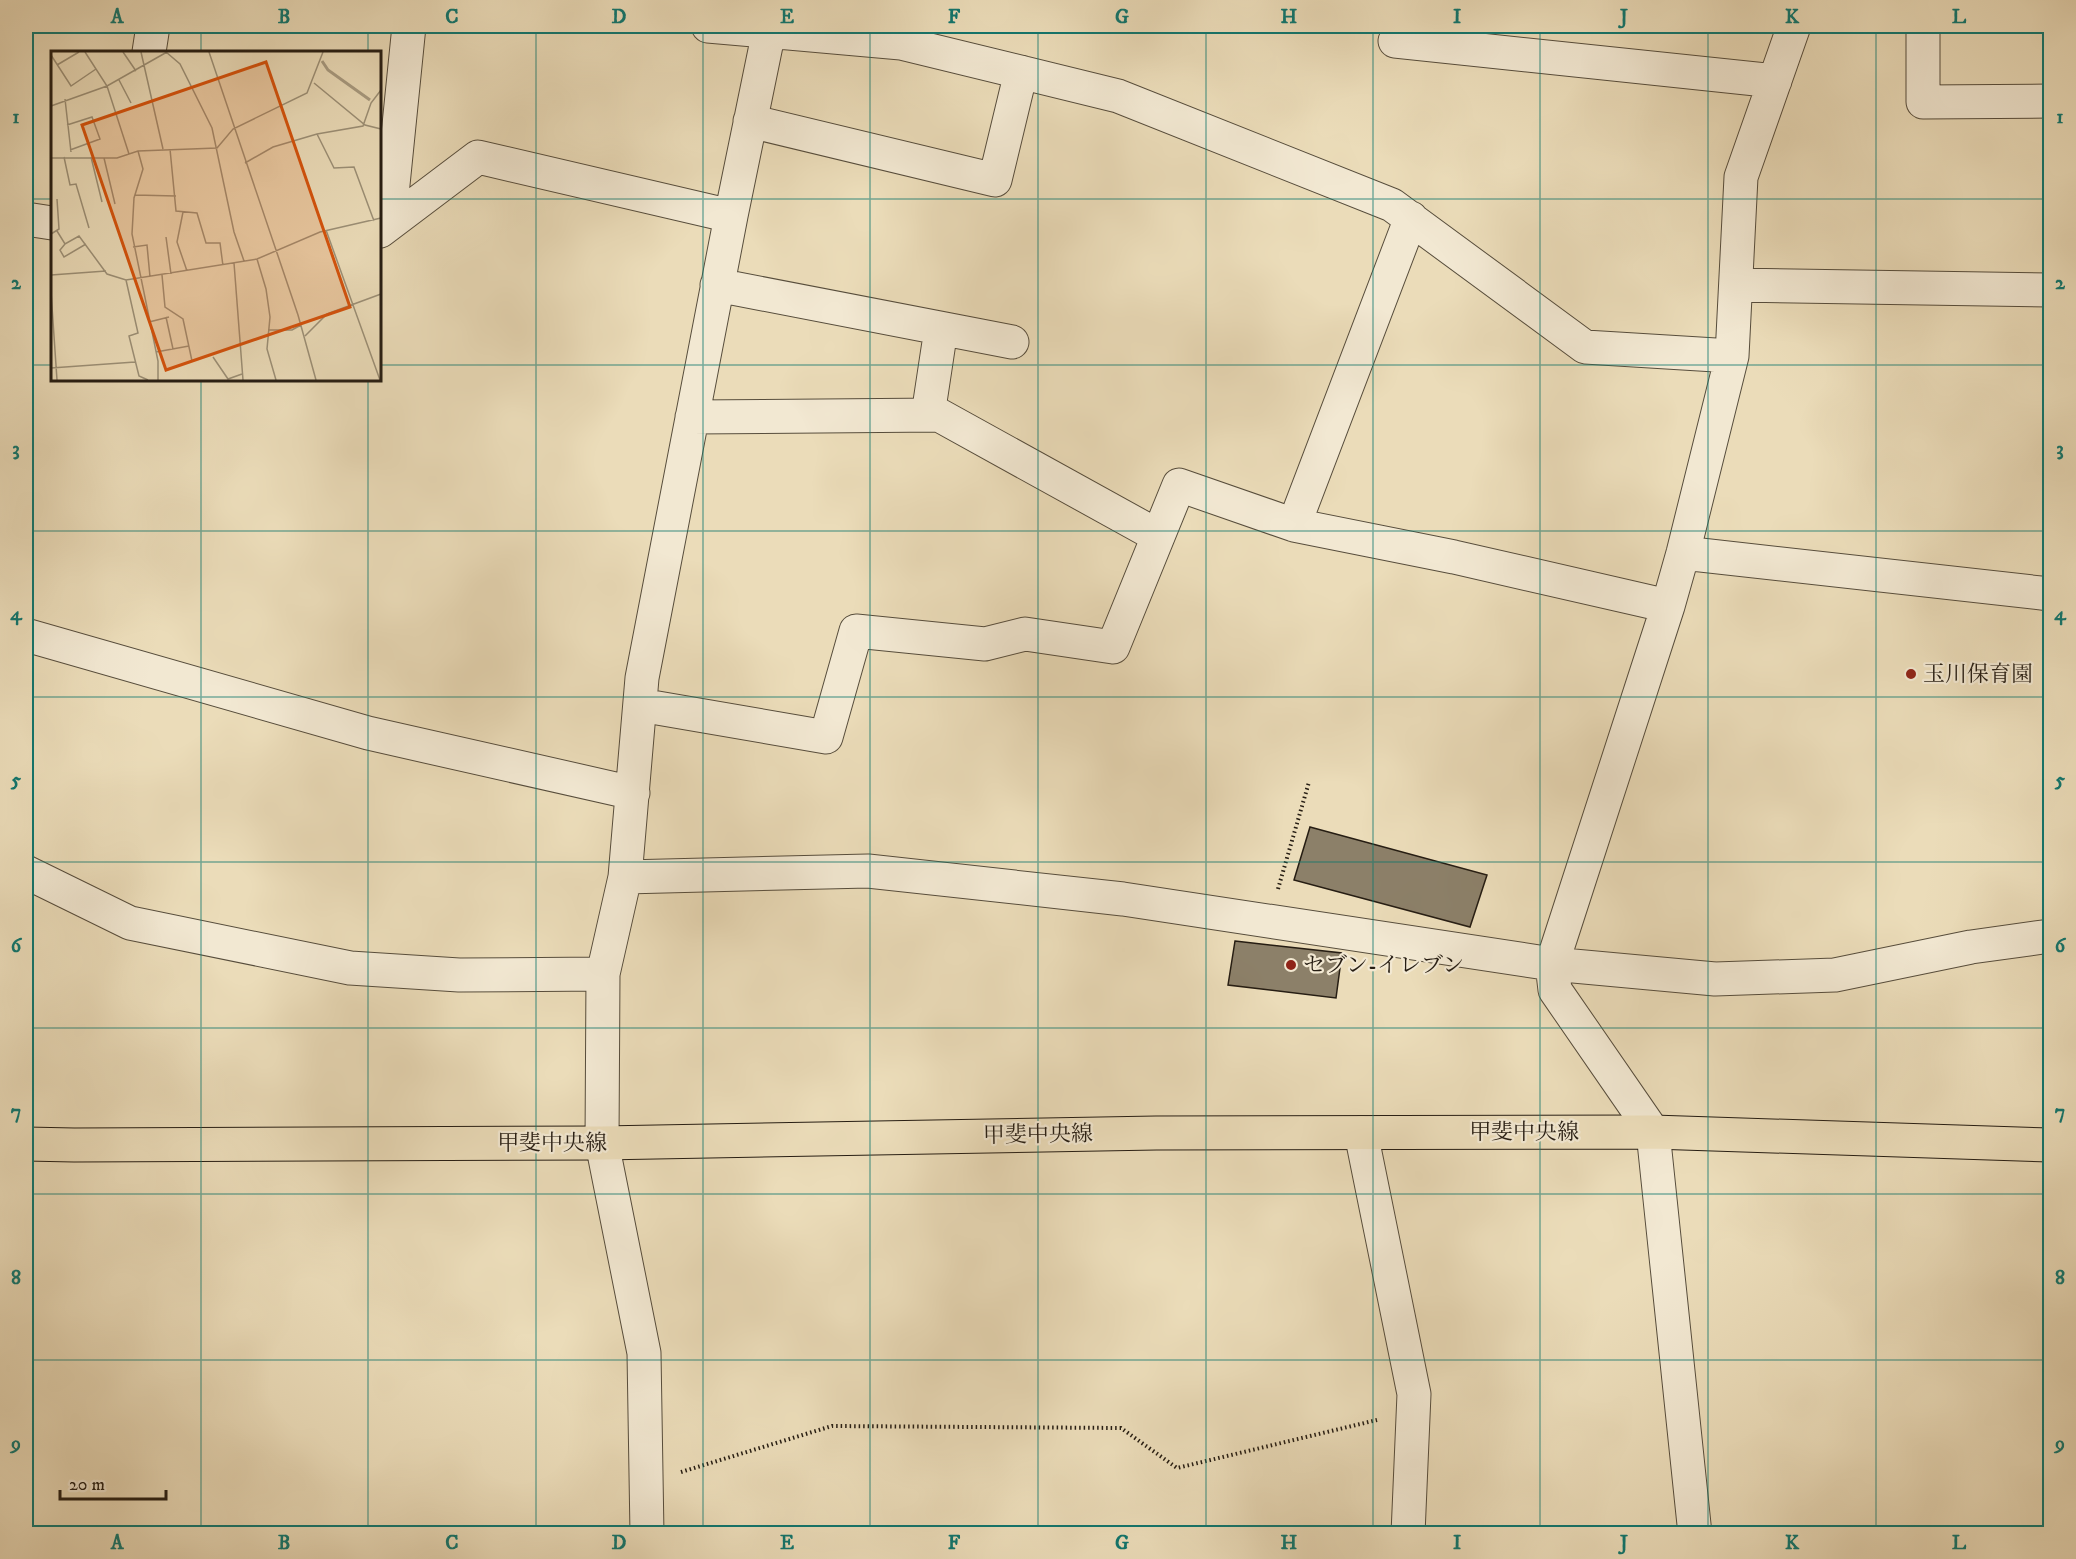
<svg xmlns="http://www.w3.org/2000/svg" width="2076" height="1559" viewBox="0 0 2076 1559" font-family="'IM FELL DW Pica','Noto Serif JP',serif">
<rect width="100%" height="100%" fill="#ebdcb9"/>
<filter id="stains"><feTurbulence type="fractalNoise" baseFrequency=".00333" numOctaves="4"/><feColorMatrix values="0 0 0 0 .2 0 0 0 0 .09 0 0 0 0 .02 0 0 0 .5 -.17"/></filter>
<radialGradient id="worn" r=".72"><stop offset=".6" stop-color="#630" stop-opacity="0"/><stop offset="1" stop-color="#630" stop-opacity=".3"/></radialGradient>
<path fill="#8c8069" stroke="#261d13" stroke-width="1.5" d="M1310,827L1487,875L1470,927L1294,880Z
M1235,941L1342,953L1336,998L1228,985Z"/>
<g fill="none" stroke-linecap="round" stroke-linejoin="round">
<defs>
<path id="street" d="M708,26L901,43L1118,96L1392,205L1585,347L1732,356
M1923,26V102L2050,101
M1395,41L1775,81
M149,52L153,26
M750,121L995,180L1021,72
M26,219L52,223
M389,224L409,26
M380,231L478,157L731,216
M717,285L1012,342
M1736,285L2050,290
M928,415L941,329
M692,417L939,415L1158,536
M1294,525L1411,218
M1683,553L2050,594
M26,635L368,733L633,793
M640,705L826,737L856,631L985,644L1025,634L1113,647L1179,485L1294,525L1454,557L1668,606
M26,872L130,923L350,968L459,975L603,974
M625,877L868,871L1123,899L1552,964L1715,979L1835,975L1971,947L2050,936
M1361,1133L1414,1394L1408,1534
M647,1534L644,1353L602,1143L603,974L625,877L642,678L731,216L770,26
M1695,1534L1653,1132L1555,990L1552,964L1668,606L1683,553L1732,356L1741,177L1794,26"/>
<path id="primary" d="M26,1144L74,1145L602,1143L1156,1133L1653,1132L2050,1145"/>
</defs>
<use href="#street" stroke="#574d3c" stroke-width="35"/>
<use href="#primary" stroke="#261d13" stroke-width="35"/>
<path stroke="#261d13" stroke-width="4" stroke-dasharray="1.5 3" stroke-linecap="butt" d="M1278,889L1309,782
M681,1472L832,1426L1121,1428L1177,1468L1377,1420"/>
<use href="#street" stroke="#f2e8d2" stroke-width="33"/>
<use href="#primary" stroke="#ebdcb9" stroke-width="33"/>
</g>
<path fill="none" stroke="#0f766e" stroke-width="1.5" stroke-opacity="0.55" d="M201,26V52M368,26V52M536,26V1534M703,26V1534M870,26V1534M1038,26V1534M1206,26V1534M1373,26V1534M1540,26V1534M1708,26V1534M1876,26V1534M26,199H52M380,199H2050M26,365H52M380,365H2050M201,380V1534M368,380V1534M26,531H2050M26,697H2050M26,862H2050M26,1028H2050M26,1194H2050M26,1360H2050"/>
<g fill="#8f2418" stroke="#f2e8d2" stroke-width="2">
<circle cx="1911" cy="674" r="6"/>
<circle cx="1291" cy="965" r="6"/>
</g>
<g text-anchor="middle" dominant-baseline="central" stroke-width="4.5" stroke-linejoin="round" paint-order="stroke">
<g font-size="22" fill="#261d13" stroke="#f2e8d2" text-anchor="start">
<text x="1923" y="674">玉川保育園</text>
<text x="1303" y="965">セブン-イレブン</text>
</g>
<g font-size="22" fill="#261d13" stroke="#f2e8d2">
<text x="1524" y="1132">甲斐中央線</text>
<text transform="translate(1038 1135) rotate(-1)">甲斐中央線</text>
<text x="552" y="1143">甲斐中央線</text>
</g>
</g>
<g transform="translate(51 51)">
<rect width="330" height="330" fill="#ebdcb9"/>
<path fill="none" stroke="#a89b81" stroke-width="3" d="M271,10L277,19L319,49"/>
<path fill="none" stroke="#9c9077" stroke-width="1.5" d="M34,1L56,35L78,103M72,1L85,20M90,1L112,98M115,1L129,13L161,77L183,181L193,210M158,1L247,264L265,329M0,4L20,35L45,18M6,14L28,1M68,29L80,52M263,32L314,74L330,78M14,48L20,101M0,55L56,35L116,1M16,74L41,66L49,88L19,99M266,83L283,117L303,116L323,170M119,98L125,160L146,162L155,192H169L172,215M87,100L92,118L83,147L81,183L107,310V329M13,106L19,134L25,133L38,177M40,106L51,151M0,107H66L87,100L166,97L182,78L256,42L272,1M53,107L64,153M194,112L222,96L266,83L312,75L320,52L330,39M84,144L125,145M132,161L126,191L136,220M275,179L329,329M6,180L14,193L28,185L56,223L75,229L206,208L269,181L330,167M0,183L8,178L6,148M115,186L120,223M14,193L9,199L13,206L35,193M82,196L96,194L99,226M206,208L215,238L219,266L216,298L225,329M183,212L192,329M0,224L55,220M111,224L114,256L132,268L141,310M75,229L87,282L78,285L88,325L97,329M0,241L6,329M115,266L122,298M98,271L118,266M217,279H241L250,274M254,285L276,263L330,243M105,301L138,295M162,306L177,328L191,323M0,317L84,311"/>
<path fill="#d5530d" fill-opacity="0.15" stroke="#d5530d" stroke-width="3" d="M215,11L299,256L115,319L31,74Z"/>
<rect width="330" height="330" fill="none" stroke="#261d13" stroke-width="3"/>
</g>
<rect width="2076" height="1559" fill="none" stroke="#ebdcb9" stroke-width="66"/>
<path d="M60 1490v9h106v-9" fill="none" stroke="#261d13" stroke-width="3"/>
<text x="69" y="1490" font-size="18" fill="#261d13" stroke="#f2e8d2" stroke-width="4.5" paint-order="stroke">20 m</text>
<rect x="33" y="33" width="2010" height="1493" fill="none" stroke="#0f766e" stroke-width="2"/>
<g font-size="20" text-anchor="middle" font-weight="bold" fill="#0f766e">
<text x="117" y="23">A</text>
<text x="284" y="23">B</text>
<text x="452" y="23">C</text>
<text x="619" y="23">D</text>
<text x="787" y="23">E</text>
<text x="954" y="23">F</text>
<text x="1122" y="23">G</text>
<text x="1289" y="23">H</text>
<text x="1457" y="23">I</text>
<text x="1624" y="23">J</text>
<text x="1792" y="23">K</text>
<text x="1959" y="23">L</text>
<text x="16" y="123">1</text>
<text x="2060" y="123">1</text>
<text x="16" y="289">2</text>
<text x="2060" y="289">2</text>
<text x="16" y="455">3</text>
<text x="2060" y="455">3</text>
<text x="16" y="620">4</text>
<text x="2060" y="620">4</text>
<text x="16" y="786">5</text>
<text x="2060" y="786">5</text>
<text x="16" y="952">6</text>
<text x="2060" y="952">6</text>
<text x="16" y="1118">7</text>
<text x="2060" y="1118">7</text>
<text x="16" y="1284">8</text>
<text x="2060" y="1284">8</text>
<text x="16" y="1450">9</text>
<text x="2060" y="1450">9</text>
<text x="117" y="1549">A</text>
<text x="284" y="1549">B</text>
<text x="452" y="1549">C</text>
<text x="619" y="1549">D</text>
<text x="787" y="1549">E</text>
<text x="954" y="1549">F</text>
<text x="1122" y="1549">G</text>
<text x="1289" y="1549">H</text>
<text x="1457" y="1549">I</text>
<text x="1624" y="1549">J</text>
<text x="1792" y="1549">K</text>
<text x="1959" y="1549">L</text>
</g>
<rect width="100%" height="100%" filter="url(#stains)"/>
<rect width="100%" height="100%" fill="url(#worn)"/>
</svg>
